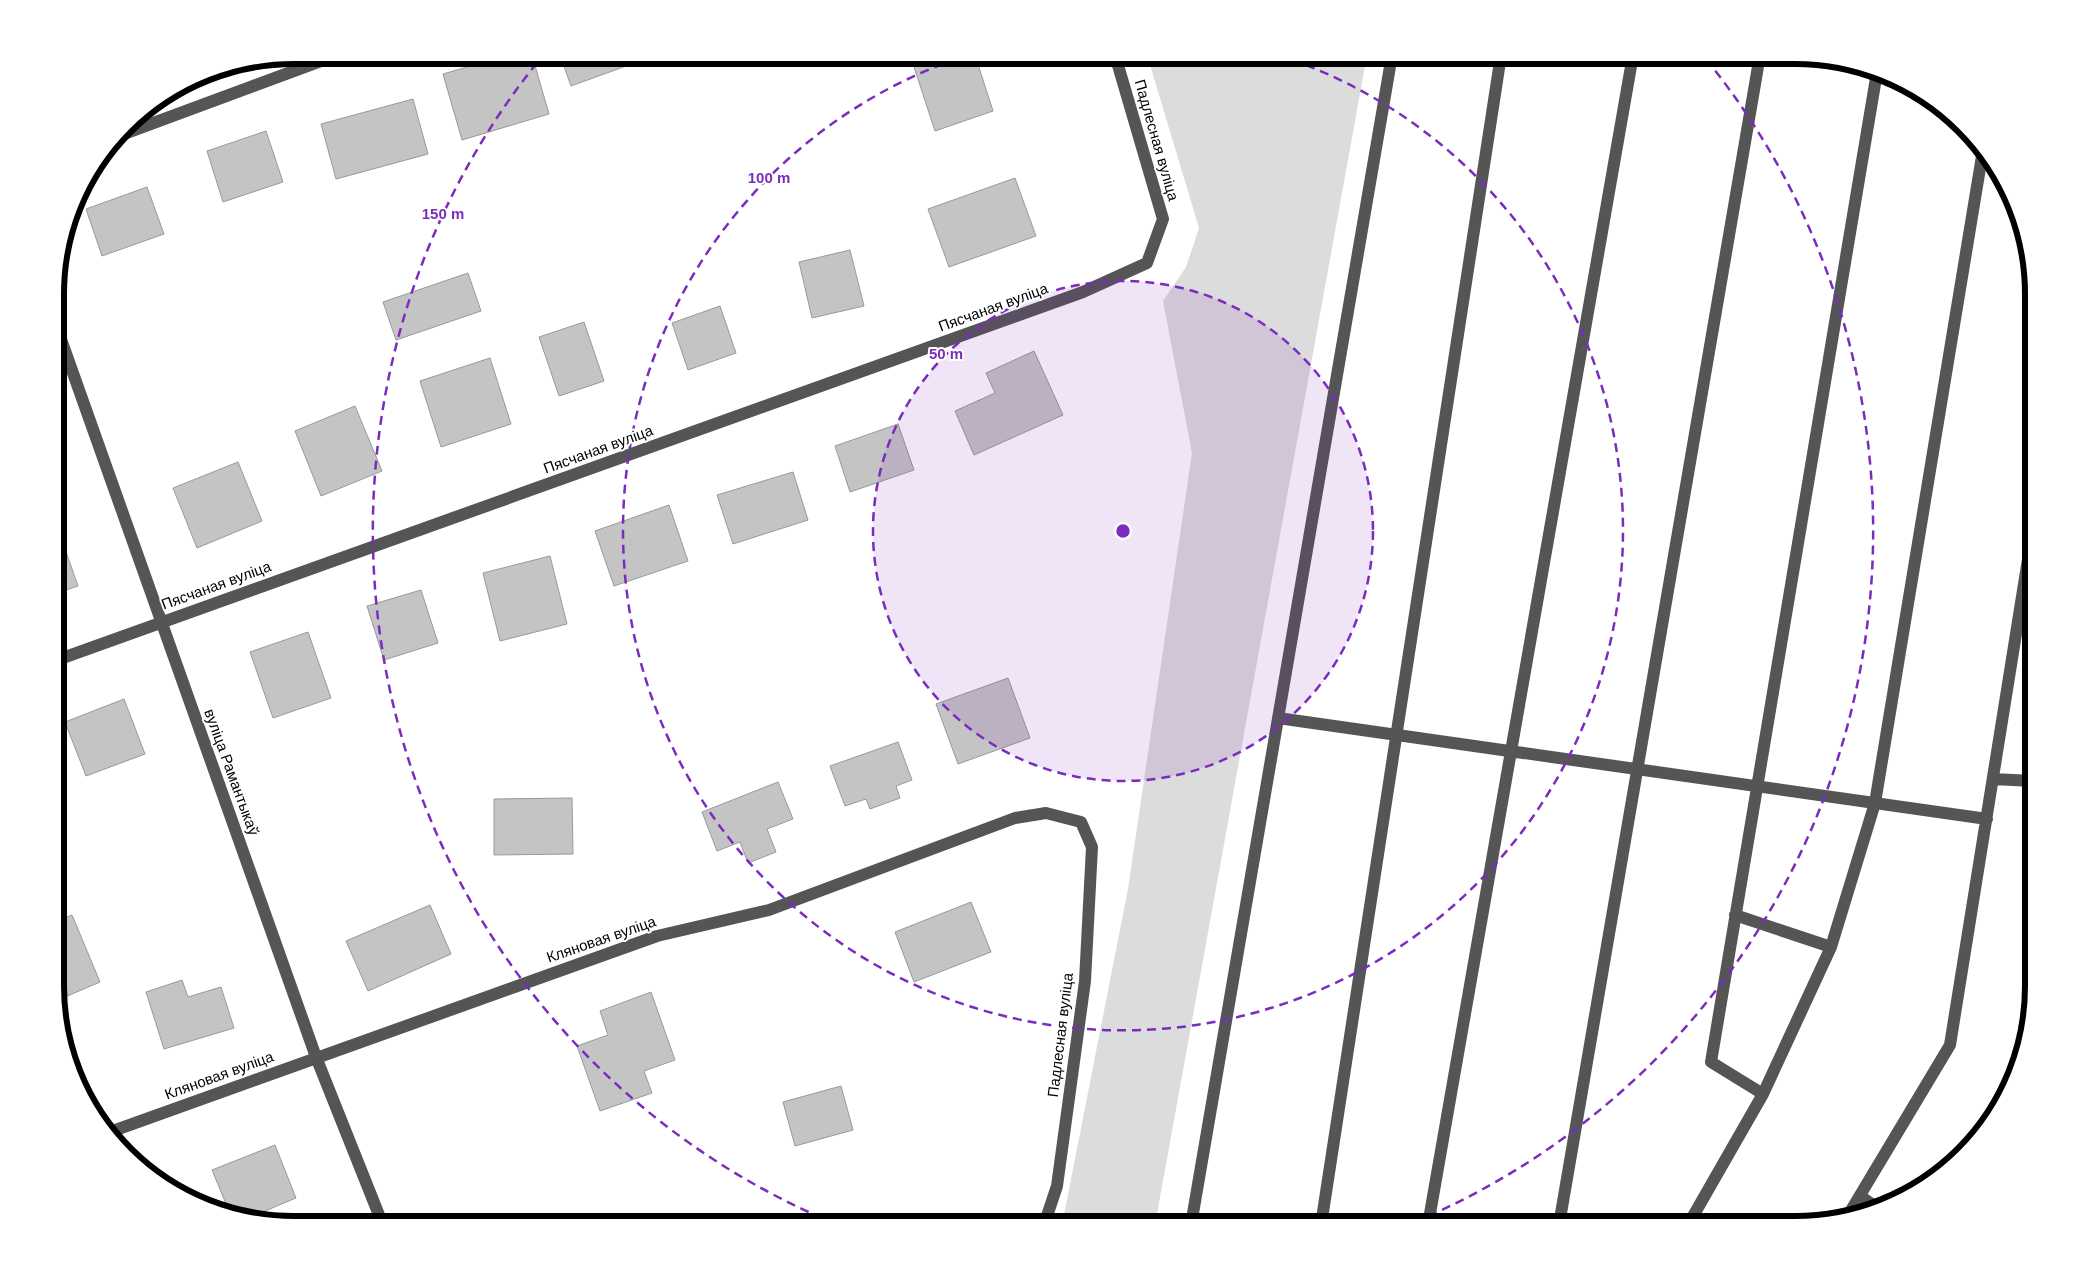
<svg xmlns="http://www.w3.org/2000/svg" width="2089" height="1280" viewBox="0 0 2089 1280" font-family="Arial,sans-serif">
<rect width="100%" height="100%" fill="#fff"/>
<path fill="#dcdcdc" d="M1147,55H1367L1155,1225H1062L1128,889L1192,453L1163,301L1186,267L1199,228Z"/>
<path fill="#c4c4c4" stroke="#999" d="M508,55H532L549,114L462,140L443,74Z
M560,55H638L640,61L571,86Z
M951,55H975L993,111L935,131L914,67Z
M413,99L428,154L336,179L321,124Z
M266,131L283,182L223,202L207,151Z
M1015,178L1036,236L949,267L928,209Z
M147,187L164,234L102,256L86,209Z
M850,250L864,306L812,318L799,262Z
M468,273L481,311L396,340L383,302Z
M720,306L736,353L688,370L672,323Z
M584,322L604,381L559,396L539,337Z
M1034,351L1063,415L974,455L955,411L995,393L986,373Z
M490,358L511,424L441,447L420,381Z
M355,406L382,471L321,496L295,431Z
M898,424L914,470L850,492L835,446Z
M238,462L262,521L197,548L173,488Z
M793,472L808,520L733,544L717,495Z
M669,505L688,561L614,586L595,531Z
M57,526L78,586L57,593Z
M550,556L567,624L500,641L483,573Z
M421,590L438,643L384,660L367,606Z
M308,632L331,698L273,718L250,652Z
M1008,678L1030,738L958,764L936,704Z
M124,699L145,754L86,776L65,722Z
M898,742L912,780L896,786L900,798L870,809L866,799L845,806L830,766Z
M778,782L793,819L767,829L776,852L748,863L740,842L717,851L702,812Z
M572,798L573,854L494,855V799Z
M971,902L991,952L914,982L895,932Z
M430,905L451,954L368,991L346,941Z
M72,915L100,982L58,1000L57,921Z
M182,980L188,997L221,987L234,1028L164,1049L146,992Z
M651,992L675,1060L644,1071L652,1093L600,1111L577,1046L608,1035L600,1011Z
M841,1086L853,1130L795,1146L783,1102Z
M275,1145L296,1198L246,1219L231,1216L212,1170Z"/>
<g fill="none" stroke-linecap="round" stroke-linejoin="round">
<path stroke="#555" stroke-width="12" d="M121,135L337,55
M57,328L316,1057L383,1225
M57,660L1083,292L1147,263L1163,219L1115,55
M1278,718L1987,819
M1993,779L2033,781
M1735,915L1831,947
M1763,1094L1711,1062L1877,72
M110,1132L657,936L769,910L1015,818L1046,813L1081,822L1092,847L1085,981L1057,1186L1044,1225
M1860,1196L1873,1205
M1850,1212L1950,1045L2033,528
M1191,1225L1392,55
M1321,1225L1501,55
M1428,1225L1633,55
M1559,1225L1760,55
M1688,1225L1763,1094L1831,947L1875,803L1983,150"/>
</g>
<circle cx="1123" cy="531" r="250" fill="#7b2cbf" fill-opacity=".12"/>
<g fill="none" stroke="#7b2cbf" stroke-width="2.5" stroke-dasharray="9 6">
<circle cx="1123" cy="531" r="250"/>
<path d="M1278 55A500 500 0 1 1 968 55"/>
<path d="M836 1224A750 750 0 0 1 540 59M1706 59A750 750 0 0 1 1410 1224"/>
</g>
<g text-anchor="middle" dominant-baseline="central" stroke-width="4" stroke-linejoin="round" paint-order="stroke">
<g font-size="15" fill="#000" stroke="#fff">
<text transform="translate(1157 140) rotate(74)">Падлесная вуліца</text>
<text transform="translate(993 307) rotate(-20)">Пясчаная вуліца</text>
<text transform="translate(598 449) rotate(-20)">Пясчаная вуліца</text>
<text transform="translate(216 585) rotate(-20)">Пясчаная вуліца</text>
<text transform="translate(232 772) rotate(70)">вуліца Рамантыкаў</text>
<text transform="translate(601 939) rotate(-19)">Кляновая вуліца</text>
<text transform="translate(1060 1035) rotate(-83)">Падлесная вуліца</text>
<text transform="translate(219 1075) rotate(-20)">Кляновая вуліца</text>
</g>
</g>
<path d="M0 0H2089V1280H0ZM294 64H1795A230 230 0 0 1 2025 294V986A230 230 0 0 1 1795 1216H294A230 230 0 0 1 64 986V294A230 230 0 0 1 294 64Z" fill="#fff" fill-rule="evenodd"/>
<path fill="none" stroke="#000" stroke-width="6" d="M294 64H1795A230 230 0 0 1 2025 294V986A230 230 0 0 1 1795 1216H294A230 230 0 0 1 64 986V294A230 230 0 0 1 294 64Z"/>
<circle cx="1123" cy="531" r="8" fill="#7b2cbf" stroke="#fff" stroke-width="2.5"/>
<g font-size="15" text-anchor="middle" font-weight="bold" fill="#7b2cbf" stroke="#fff" stroke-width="4" stroke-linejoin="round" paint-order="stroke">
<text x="769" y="183">100 m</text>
<text x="443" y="219">150 m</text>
<text x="946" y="359">50 m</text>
</g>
</svg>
